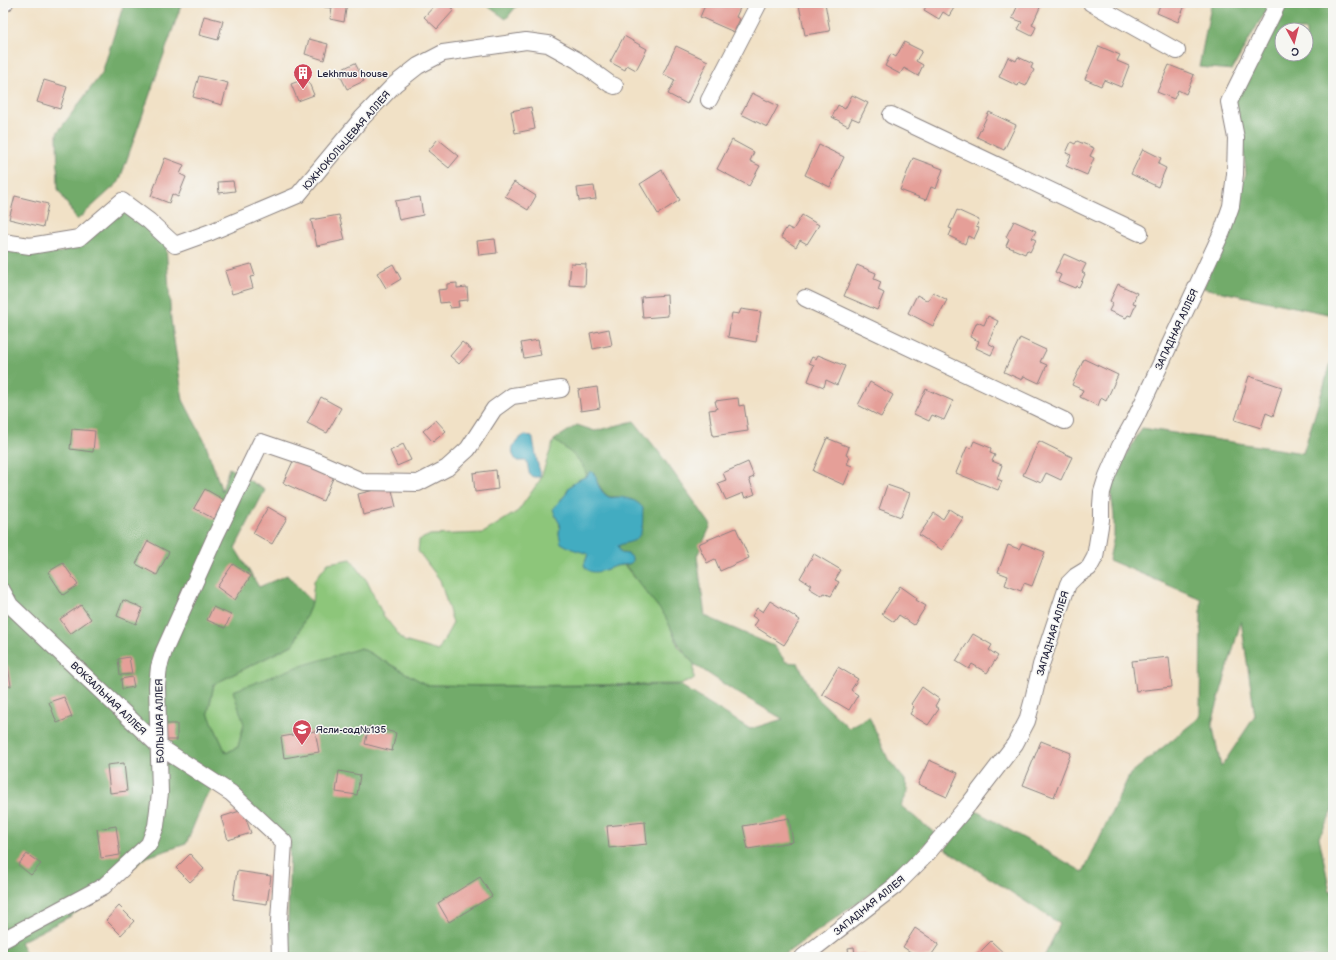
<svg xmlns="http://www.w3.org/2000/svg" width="1336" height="960" font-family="'Balsamiq Sans',sans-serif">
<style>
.green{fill:#8dc67a;stroke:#58745a}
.forest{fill:#72ab6a;stroke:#4a6652;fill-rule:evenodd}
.water{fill:#42acc1;stroke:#32677e}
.building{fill:#e59f98}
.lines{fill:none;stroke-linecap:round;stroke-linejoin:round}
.street-casing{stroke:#8a8280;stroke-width:18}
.street{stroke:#fff;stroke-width:16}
.labels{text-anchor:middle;stroke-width:3;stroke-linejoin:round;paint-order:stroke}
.poi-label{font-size:10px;fill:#22223b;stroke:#f6f6f2;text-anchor:start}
.street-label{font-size:10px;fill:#22223b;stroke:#f6f6f2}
</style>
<rect width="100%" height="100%" fill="#f6f6f2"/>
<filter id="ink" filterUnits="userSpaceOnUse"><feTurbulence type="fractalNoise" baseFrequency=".025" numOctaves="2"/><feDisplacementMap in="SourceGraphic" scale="8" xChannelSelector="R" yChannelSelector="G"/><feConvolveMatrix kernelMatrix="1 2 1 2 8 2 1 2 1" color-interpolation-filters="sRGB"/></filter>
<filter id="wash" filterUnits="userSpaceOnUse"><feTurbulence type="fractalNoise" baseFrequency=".012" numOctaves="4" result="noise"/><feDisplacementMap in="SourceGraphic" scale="16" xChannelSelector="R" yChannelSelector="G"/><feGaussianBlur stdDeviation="0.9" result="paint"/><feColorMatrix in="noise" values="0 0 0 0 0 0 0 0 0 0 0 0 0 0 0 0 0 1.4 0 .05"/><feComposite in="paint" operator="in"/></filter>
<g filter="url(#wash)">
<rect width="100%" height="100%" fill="#f1e1c6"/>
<!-- green -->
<path class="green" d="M554,440c13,10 29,19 33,36l-9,4 -9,7 -3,7 -9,10 -1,13 4,7 -1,10 29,20 -3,7 20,9 9,-4 10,-1 42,51 12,30 16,18v15l-14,5 -188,2 -65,-1 -66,-37 -117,76 -6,23 -12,6 -18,-40 6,-29 80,-40 18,-42 2,-21 14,-18 23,-4 16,22 16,34 21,26 34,10 15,-28 -13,-43 -22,-29 1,-11 11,-5 53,-2 35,-22 22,-31z"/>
<!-- forest -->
<g class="forest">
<path d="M124,3h58l-63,179 -42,38 -19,-31 -1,-56 45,-60z"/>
<path d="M483,3h36l-13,16z"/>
<path d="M1208,3h63v3l-12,16 -27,48 -33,-3 12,-61z"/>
<path d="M1284,3h49v312l-130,-27 33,-82 10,-33 -4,-36 -8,-36zM1282,30h24v24h-24z"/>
<path d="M124,208l42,37 5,75 12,80 21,40 18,51 7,-23 36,22 -30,58 24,39 28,-12 25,27 -18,42 -80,40 -6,29 18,40 12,-6 6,-23 -11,-33 61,-23 67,-20 66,37 65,1 188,-1 70,44 33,-10 -47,-27 -42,-28 -15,-19 -14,-29 -40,-51 4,-1 -1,-10 -7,-1 -3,-7 5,-3 6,-1 13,-13v-9l-25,-23h-8l-5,-4 -8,-12 -9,-5c-4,-17 -20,-26 -33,-36l23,-15 18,6 39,-10 24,30 53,74 -14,31 8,60 69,30 12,16 12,1 17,33 34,32 20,-12 19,43 17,21 3,12 -7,14 35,28 -44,44 -111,79h-494l3,-117 -70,-60 -15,18 -19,46 -39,13 -76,59 -51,26 8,15h-25v-711l56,7 26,-11z"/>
<path d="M1333,356v455l-14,26 11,54h3v66h-289l16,-33 -115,-75 31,-38 107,61 47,-98 70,-57 1,-118 -92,-39 5,-24v-20l-3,-23 3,-17 28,-48 161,25zM1241,621l14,95 -34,51 -9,-44z"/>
</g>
<!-- water -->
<g class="water">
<path d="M525,435l7,1 1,3 4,22 3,11v5c-14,1 -10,-5 -13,-14l-1,-2h-9c-9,-10 -4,-20 8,-26z"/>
<path d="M591,471l5,5c0,7 6,18 13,21 2,1 6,0 9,0 10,1 19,3 25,11 -1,12 2,27 -10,33 -5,2 -10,2 -15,5l3,7 7,1 4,3v5c-5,4 -10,2 -16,4 -9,2 -26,13 -32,-1l4,-11 -16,-5 -11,-6 -2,-9 1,-10 -4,-7 -3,-8 13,-15 3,-7 9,-7 9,-4z"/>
</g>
<g id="blocks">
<!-- building -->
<g class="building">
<path d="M325,3h22l-3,19 -14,-3 2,-11 -8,-1z"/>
<path d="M437,3h9l8,7 -17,19 -13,-12z"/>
<path d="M706,3h24l10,5 -4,9 4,2 -6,13 -34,-15z"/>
<path d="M809,3h16l5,28 -25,4 -6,-30z"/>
<path d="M928,3h29l-8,13 -6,-4 -4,7 -15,-9z"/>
<path d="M1019,3l8,2 1,-2h14l-10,22 4,2 -4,9 -14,-7 4,-7 -10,-4z"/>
<path d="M1156,3h30l-8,19 -21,-9 3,-8z"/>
<path d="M204,16l19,5 -5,19 -19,-5z"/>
<path d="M624,36l23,13 -11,21 -9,-5 -2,5 -15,-8z"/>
<path d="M309,39l19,5 -4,16 -19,-6z"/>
<path d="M904,42l18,9 -6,10 7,4 -5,11 -14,-8 -4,6 -15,-8 6,-12 5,3z"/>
<path d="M676,46l32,15 -21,43 -19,-10 7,-14 -12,-6z"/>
<path d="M1099,46l21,9 -3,6 12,5 -8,21 -17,-7 -3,6 -16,-7z"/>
<path d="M1008,57l8,4 2,-4 15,7 -2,4 3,2 -8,16 -7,-3 -1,3 -19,-9z"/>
<path d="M355,63l9,18 -17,8 -9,-18z"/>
<path d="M1169,65l25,10 -8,19 -8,-4 -4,9 -17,-7z"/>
<path d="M199,76l29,7 -6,22 -29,-8z"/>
<path d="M307,78l7,17 -16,6 -7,-17z"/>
<path d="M44,80l23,7 -7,22 -23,-7z"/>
<path d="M752,93l26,13 -11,21 -26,-13z"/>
<path d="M852,95l16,8 -9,18 -7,-3 -4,8 -16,-9 6,-12 7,4z"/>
<path d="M531,107l4,22 -20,4 -4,-22z"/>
<path d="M989,112l27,13 -12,25 -27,-13z"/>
<path d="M438,139l21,17 -10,12 -21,-17z"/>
<path d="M732,140l22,12 -4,9 10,5 -11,20 -32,-17z"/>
<path d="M1077,141l17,7 -4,8 4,2 -7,17 -21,-9 5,-11 -5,-2 5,-11 4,2z"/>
<path d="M819,145l25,12 -14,30 -25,-12z"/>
<path d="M1143,149l18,9 -3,6 8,4 -8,19 -27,-13z"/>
<path d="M165,158l19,7 -4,9 6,3 -8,20 -6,-3 -3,9 -18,-7z"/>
<path d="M913,158l30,11 -7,20 -5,-2 -5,13 -26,-10z"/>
<path d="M662,170l18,30 -22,14 -18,-30z"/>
<path d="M233,181l2,10 -16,2 -1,-11z"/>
<path d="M514,182l22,14 -8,14 -23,-14z"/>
<path d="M594,186l2,13 -17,2 -2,-13z"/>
<path d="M15,196l33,8 -5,23 -34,-8z"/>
<path d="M420,197l3,18 -24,5 -4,-19z"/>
<path d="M957,210l22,10 -3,7 3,1 -5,11 -6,-3 -3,8 -16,-8 3,-7 -3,-1z"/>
<path d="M339,215l6,25 -28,6 -6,-26z"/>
<path d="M802,215l17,10 -12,19 -7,-4 -4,7 -15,-10 6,-10 6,3z"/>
<path d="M1014,221l22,10 -4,7 4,2 -6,12 -3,-2 -2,4 -19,-8 3,-7 -3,-2z"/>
<path d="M495,239l2,14 -18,2 -2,-14z"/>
<path d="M1064,254l22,10 -4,8 3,2 -6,13 -3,-1 -1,2 -17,-7 3,-6 -6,-3z"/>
<path d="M571,263l15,1 -1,22 -16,-1z"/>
<path d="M251,264l4,12 -5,1 3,11 -21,6 -7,-23z"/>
<path d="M393,264l8,15 -15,9 -9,-15z"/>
<path d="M857,265l19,8 -2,6 7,3 -3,8 6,3 -7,17 -33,-14z"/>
<path d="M457,283v5l10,-1 1,13 -10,1 1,6 -9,1 -1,-6 -9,1 -2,-13 9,-1v-5z"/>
<path d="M1118,284l19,9 -4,10 3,1 -5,12 -3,-1 -2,3 -17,-7 4,-8 -3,-2z"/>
<path d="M933,292l14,8 -14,26 -25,-13 9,-18 11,6z"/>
<path d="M667,295l1,21 -25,2 -2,-21z"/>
<path d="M741,309l20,3 -5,30 -28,-5 4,-24 7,1z"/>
<path d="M988,316l10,5 -10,22 7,4 -4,8 -15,-7 3,-7 -9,-4 7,-15 7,3z"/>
<path d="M609,329l3,16 -19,4 -3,-16z"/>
<path d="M1020,338l26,12 -6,12 7,3 -8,18 -15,-7 -2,4 -18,-8z"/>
<path d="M538,340l3,15 -17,3 -3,-15z"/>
<path d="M462,342l10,8 -13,14 -9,-8z"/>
<path d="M818,355l27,11 -8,19 -11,-5 -2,7 -16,-6 6,-16 -5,-2 3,-6 4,2z"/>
<path d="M1084,359l34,16 -12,26 -5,-3 -3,8 -18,-9 3,-7 -11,-5z"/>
<path d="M1249,376l33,11 -9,29 -7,-3 -5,15 -26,-8z"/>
<path d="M870,382l23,13 -12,22 -23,-12z"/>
<path d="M597,387l3,21 -19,3 -3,-21z"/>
<path d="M926,389l27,12 -9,19 -12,-5 -3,6 -15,-7z"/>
<path d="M321,397l20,11 -14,25 -20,-10z"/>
<path d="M738,398l1,8 5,-1 4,26 -35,5 -4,-26 8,-1 -2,-8z"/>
<path d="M436,420l10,11 -13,11 -10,-11z"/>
<path d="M72,429l23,2 -2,21 -23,-3z"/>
<path d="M827,438l22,9 -3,8 4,2 -3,7 5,2 -8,19 -31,-14z"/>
<path d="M974,441l17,7 -1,5 5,2 -3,6 10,4 -5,14 5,2 -4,9 -42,-17 11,-26 4,1z"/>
<path d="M1039,441l33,16 -11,23 -15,-7 -5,10 -18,-8z"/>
<path d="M403,444l8,16 -14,6 -7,-15z"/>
<path d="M294,459l40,17 -11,25 -40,-18z"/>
<path d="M748,462l6,15 -5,2 6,15 -10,4 -2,-5 -17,7 -8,-17 8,-3 -3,-7z"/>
<path d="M496,470l2,19 -23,3 -2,-19z"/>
<path d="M887,485l23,8 -9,24 -22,-8z"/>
<path d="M391,486l5,21 -33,8 -5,-21z"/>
<path d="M205,489l21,12 -10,19 -22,-12z"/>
<path d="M268,507l19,11 -15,26 -19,-11z"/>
<path d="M949,509l14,9 -21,32 -23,-15 15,-22 9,6z"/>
<path d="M736,528l13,30 -29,13 -5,-12 -8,4 -9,-19z"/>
<path d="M148,541l21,11 -12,23 -21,-11z"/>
<path d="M1022,543l23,9 -13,34 -8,-3 -3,8 -16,-6 3,-9 -10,-4 10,-27 11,4z"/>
<path d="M814,554l27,16 -6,10 4,2 -8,14 -7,-3 -2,3 -13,-8 2,-3 -11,-7z"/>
<path d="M63,563l15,22 -15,10 -15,-23z"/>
<path d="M233,564l18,12 -16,24 -18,-13z"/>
<path d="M900,586l17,12 -1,2 10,6 -12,19 -15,-10 -5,7 -12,-8z"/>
<path d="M123,600l20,8 -7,16 -19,-8z"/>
<path d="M770,601l30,19 -16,25 -30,-19 4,-6 -6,-4 5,-8 6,4z"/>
<path d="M81,605l10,14 -21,15 -10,-15z"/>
<path d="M213,607l18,8 -6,13 -18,-8z"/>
<path d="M973,634l19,11 -3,5 9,6 -11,17 -15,-9 -3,5 -13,-8z"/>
<path d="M129,657l3,17 -12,1 -2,-16z"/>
<path d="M1169,657l3,30 -36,4 -4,-30z"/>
<path d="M8,666l3,20 -8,1v-20z"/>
<path d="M838,667l20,12 -7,11 7,5 -9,15 -27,-16z"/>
<path d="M132,677l2,10 -12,2 -1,-10z"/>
<path d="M922,687l17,12 -4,7 4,3 -11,16 -18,-11 4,-7 -3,-3z"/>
<path d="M64,697l8,20 -15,6 -8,-21z"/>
<path d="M165,724h12v16h-11z"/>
<path d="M369,726l27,7 -4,18 -27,-7z"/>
<path d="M315,731l4,21 -35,6 -3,-21z"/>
<path d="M1041,741l30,12 -17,44 -31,-12z"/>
<path d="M929,760l29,13 -11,24 -29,-13z"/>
<path d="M124,763l3,28 -17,2 -3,-28z"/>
<path d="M339,771l21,4 -3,20 -21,-3z"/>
<path d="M243,810l8,23 -23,7 -7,-23z"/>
<path d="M789,818l4,24 -45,7 -5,-23z"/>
<path d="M645,822l2,22 -38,4 -2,-22z"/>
<path d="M116,826l4,29 -19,3 -4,-29z"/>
<path d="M27,854l14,10 -10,11 -13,-10z"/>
<path d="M190,854l14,15 -14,13 -14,-14z"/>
<path d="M237,871l34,5 -4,28 -34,-5z"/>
<path d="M480,877l12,19 -43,26 -11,-19z"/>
<path d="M119,906l15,15 -13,14 -15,-15z"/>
<path d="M915,928l24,16 -9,13h-12l-15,-10z"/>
<path d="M991,941l17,16h-27l-3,-3z"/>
<path d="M854,947l1,7 9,-1 1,4h-25v-1l9,-1 -1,-7z"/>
</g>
</g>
</g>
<g filter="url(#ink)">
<use href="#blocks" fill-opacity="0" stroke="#8a8280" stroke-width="1"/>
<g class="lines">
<!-- street casing -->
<g class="street-casing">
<g id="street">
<path d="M1091,3l86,48"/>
<path d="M3,4l2,-1"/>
<path d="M709,100l50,-97"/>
<path d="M891,115l249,118"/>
<path d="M3,242l27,4 49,-8 43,-37 27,20 26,24 36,-13 87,-37 64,-77 33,-34 23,-18 25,-13 83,-12 22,3 29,16 33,24 5,2"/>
<path d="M805,298l260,123"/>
<path d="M3,592l7,13 150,142 71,46 53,49 -5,79 1,36"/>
<path d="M3,940l101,-54 45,-42 7,-18 4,-33 -3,-107 2,-19 5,-16 52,-116 45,-93 53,18 50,22 54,1 29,-15 21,-19 26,-40 18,-13 49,-7"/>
<path d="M803,957l92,-71 31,-31 43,-51 46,-60 12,-23 7,-26 7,-30 27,-81 8,-8 13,-8 6,-11 6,-37v-15l1,-13 5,-16 13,-30 16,-29 86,-185 9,-26 4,-32 1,-36 -7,-36 49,-99"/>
</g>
</g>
<!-- street -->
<use href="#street" class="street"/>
</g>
</g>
<!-- icons -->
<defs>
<g id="building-pin" transform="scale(1)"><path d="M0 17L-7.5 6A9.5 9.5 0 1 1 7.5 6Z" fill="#d1495b" stroke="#f6f6f2"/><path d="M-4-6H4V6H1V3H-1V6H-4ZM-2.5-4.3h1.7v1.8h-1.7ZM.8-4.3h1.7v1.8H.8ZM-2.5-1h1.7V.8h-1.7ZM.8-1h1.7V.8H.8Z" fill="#fff"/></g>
<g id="school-pin" transform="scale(1)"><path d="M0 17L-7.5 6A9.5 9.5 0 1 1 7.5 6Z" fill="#d1495b" stroke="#f6f6f2"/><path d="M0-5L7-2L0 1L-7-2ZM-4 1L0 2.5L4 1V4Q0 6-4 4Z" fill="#fff"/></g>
</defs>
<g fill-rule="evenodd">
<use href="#building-pin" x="303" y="73"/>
<use href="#school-pin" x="302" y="729"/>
</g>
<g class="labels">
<!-- poi labels -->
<g class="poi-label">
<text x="317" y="77">Lekhmus house</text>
<text x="316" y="733">Ясли-сад№135</text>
</g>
<!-- street labels -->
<g class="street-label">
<text transform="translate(346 140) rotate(-49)" y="4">ЮЖНОКОЛЬЦЕВАЯ АЛЛЕЯ</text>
<text transform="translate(1176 329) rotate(-65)" y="4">ЗАПАДНАЯ АЛЛЕЯ</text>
<text transform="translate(1052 633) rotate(-73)" y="4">ЗАПАДНАЯ АЛЛЕЯ</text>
<text transform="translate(109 698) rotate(44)" y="4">ВОКЗАЛЬНАЯ АЛЛЕЯ</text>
<text transform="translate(159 721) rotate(-91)" y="4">БОЛЬШАЯ АЛЛЕЯ</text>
<text transform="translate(869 905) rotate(-39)" y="4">ЗАПАДНАЯ АЛЛЕЯ</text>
</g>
</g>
<!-- margin -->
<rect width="1336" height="960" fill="none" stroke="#f6f6f2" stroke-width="16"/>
<!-- north arrow -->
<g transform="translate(1294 42) rotate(173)"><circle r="19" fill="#f6f6f2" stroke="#a1a1a9"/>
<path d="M0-3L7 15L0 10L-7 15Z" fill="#d1495b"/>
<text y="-6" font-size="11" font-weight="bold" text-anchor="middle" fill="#22223b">С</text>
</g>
</svg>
